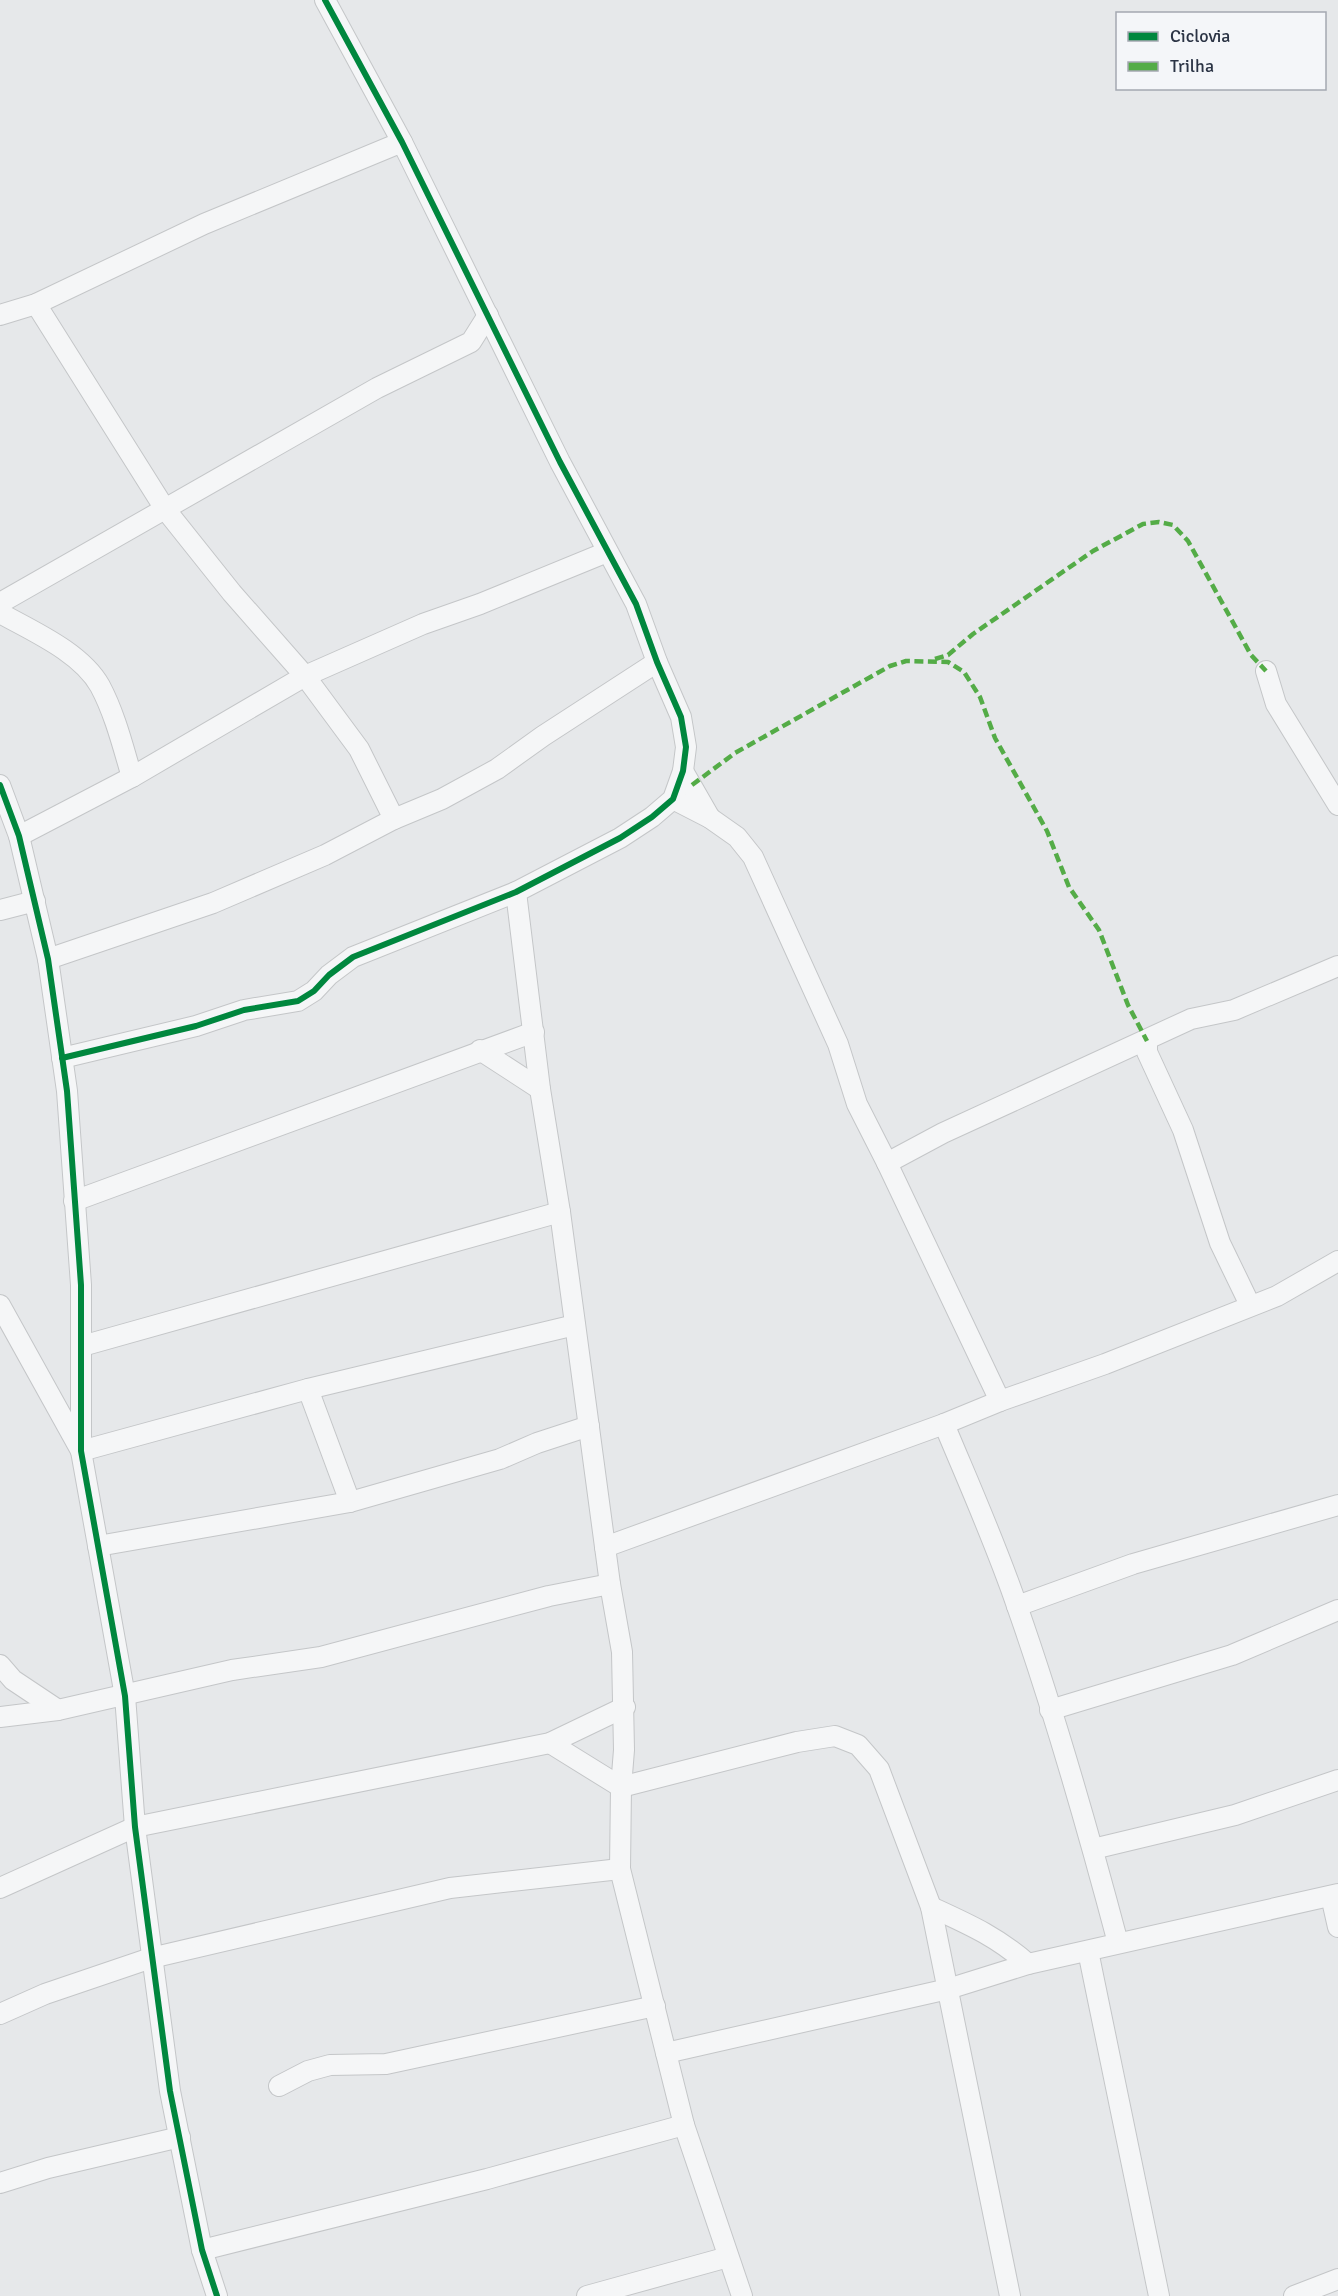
<svg xmlns="http://www.w3.org/2000/svg" width="1338" height="2296" font-family="Signika,sans-serif">
<style>
.lines{fill:none;stroke-linecap:round;stroke-linejoin:round}
.minor-casing{stroke:#c4c6c8;stroke-width:22}
.minor{stroke:#f5f6f7;stroke-width:20}
.quiet{stroke:#54ac47;stroke-width:4.5;stroke-dasharray:9 4.5;stroke-linecap:butt}
.cycleway-casing{stroke:#f4f6f9;stroke-width:10}
.cycleway{stroke:#00873e;stroke-width:6}
</style>
<rect width="100%" height="100%" fill="#e6e8ea"/>
<g class="lines">
<!-- minor casing -->
<g class="minor-casing">
<g id="minor">
<path d="M36,304l129,205 67,84 73,83 54,73 35,70"/>
<path d="M0,315l36,-11 168,-80 198,-82"/>
<path d="M0,603l377,-215 94,-46 17,-27"/>
<path d="M0,613c32,18 81,39 100,73 15,28 23,61 32,91"/>
<path d="M1266,671l10,33 62,101"/>
<path d="M683,771l27,47"/>
<path d="M0,785l19,51 29,123 19,132 14,194v166l44,245 10,131 35,264 32,159 15,46"/>
<path d="M673,799l37,19 27,19 16,20 85,187 19,60 30,59 113,238"/>
<path d="M19,836l113,-59 173,-101 118,-52 57,-20 127,-52"/>
<path d="M516,892l24,197 20,123 50,372 12,68 2,98 -3,37 -1,82 64,256 58,171"/>
<path d="M0,910l35,-9"/>
<path d="M48,959l165,-56 112,-48 69,-36 48,-20 55,-30 46,-33 114,-74"/>
<path d="M1147,1041v11l36,78 37,113 30,62"/>
<path d="M480,1050l60,39"/>
<path d="M62,1058l134,-32 48,-16 54,-9 16,-10 15,-16 24,-18 163,-65 104,-54 32,-21 21,-18 10,-28 3,-24 -5,-30 -24,-55 -21,-58 -76,-142 -158,-320 -77,-142"/>
<path d="M887,1163l56,-30 248,-114 43,-9 104,-44"/>
<path d="M74,1201l460,-169"/>
<path d="M0,1305l81,146 227,-62 267,-64"/>
<path d="M82,1346l478,-134"/>
<path d="M308,1389l42,113"/>
<path d="M944,1424c25,60 52,120 73,182 39,111 71,224 101,337"/>
<path d="M98,1546l252,-44 150,-43 37,-16 52,-17"/>
<path d="M605,1547l339,-123 56,-23 105,-37 172,-68 61,-35"/>
<path d="M1017,1606l116,-42 205,-59"/>
<path d="M0,1665l13,15 45,30"/>
<path d="M1050,1710l182,-55 106,-45"/>
<path d="M0,1717l58,-7 174,-40 89,-13 228,-61 61,-12"/>
<path d="M550,1743l71,44 176,-45 38,-6 23,9 21,24 52,138 79,389"/>
<path d="M1093,1849l142,-34 103,-35"/>
<path d="M0,1888l135,-61 415,-84 75,-36"/>
<path d="M1331,1896l7,31"/>
<path d="M931,1907c37,17 65,29 97,57"/>
<path d="M1088,1951l71,345"/>
<path d="M0,2014l45,-20 106,-36 299,-70 170,-19"/>
<path d="M666,2053l282,-64 80,-25 310,-70"/>
<path d="M279,2086l29,-15 22,-6 56,-1 269,-58"/>
<path d="M0,2183l48,-15 132,-31"/>
<path d="M202,2250l285,-71 197,-54"/>
<path d="M587,2296l141,-39"/>
<path d="M1294,2296l44,-17"/>
</g>
</g>
<!-- minor -->
<use href="#minor" class="minor"/>
<!-- quiet -->
<g class="quiet">
<path d="M935,659l13,-4 25,-21 120,-83 50,-27 16,-2 14,3 15,16 63,114 15,16"/>
<path d="M692,785l43,-32 155,-87 16,-5 42,1 16,10 16,25 15,41 52,93 22,56 30,43 29,75 19,36"/>
</g>
<!-- cycleway casing -->
<g class="cycleway-casing">
<g id="cycleway">
<path d="M0,785l19,51 29,123 19,132 14,194v166l44,245 10,131 35,264 32,159 15,46"/>
<path d="M62,1058l134,-32 48,-16 54,-9 16,-10 15,-16 24,-18 163,-65 104,-54 32,-21 21,-18 10,-28 3,-24 -5,-30 -24,-55 -21,-58 -76,-142 -158,-320 -77,-142"/>
</g>
</g>
<!-- cycleway -->
<use href="#cycleway" class="cycleway"/>
</g>
<!-- legend -->
<rect x="1116" y="12" width="210" height="78" fill="#f4f6f9" stroke="#a4a8b1" stroke-width="1.5"/>
<rect x="1128" y="32" width="30" height="9" fill="#00873e" stroke="#a4a8b1" stroke-width="1.5"/>
<text x="1170" y="42" font-size="18" fill="#2b3445">Ciclovia</text>
<rect x="1128" y="62" width="30" height="9" fill="#54ac47" stroke="#a4a8b1" stroke-width="1.5"/>
<text x="1170" y="72" font-size="18" fill="#2b3445">Trilha</text>
</svg>
